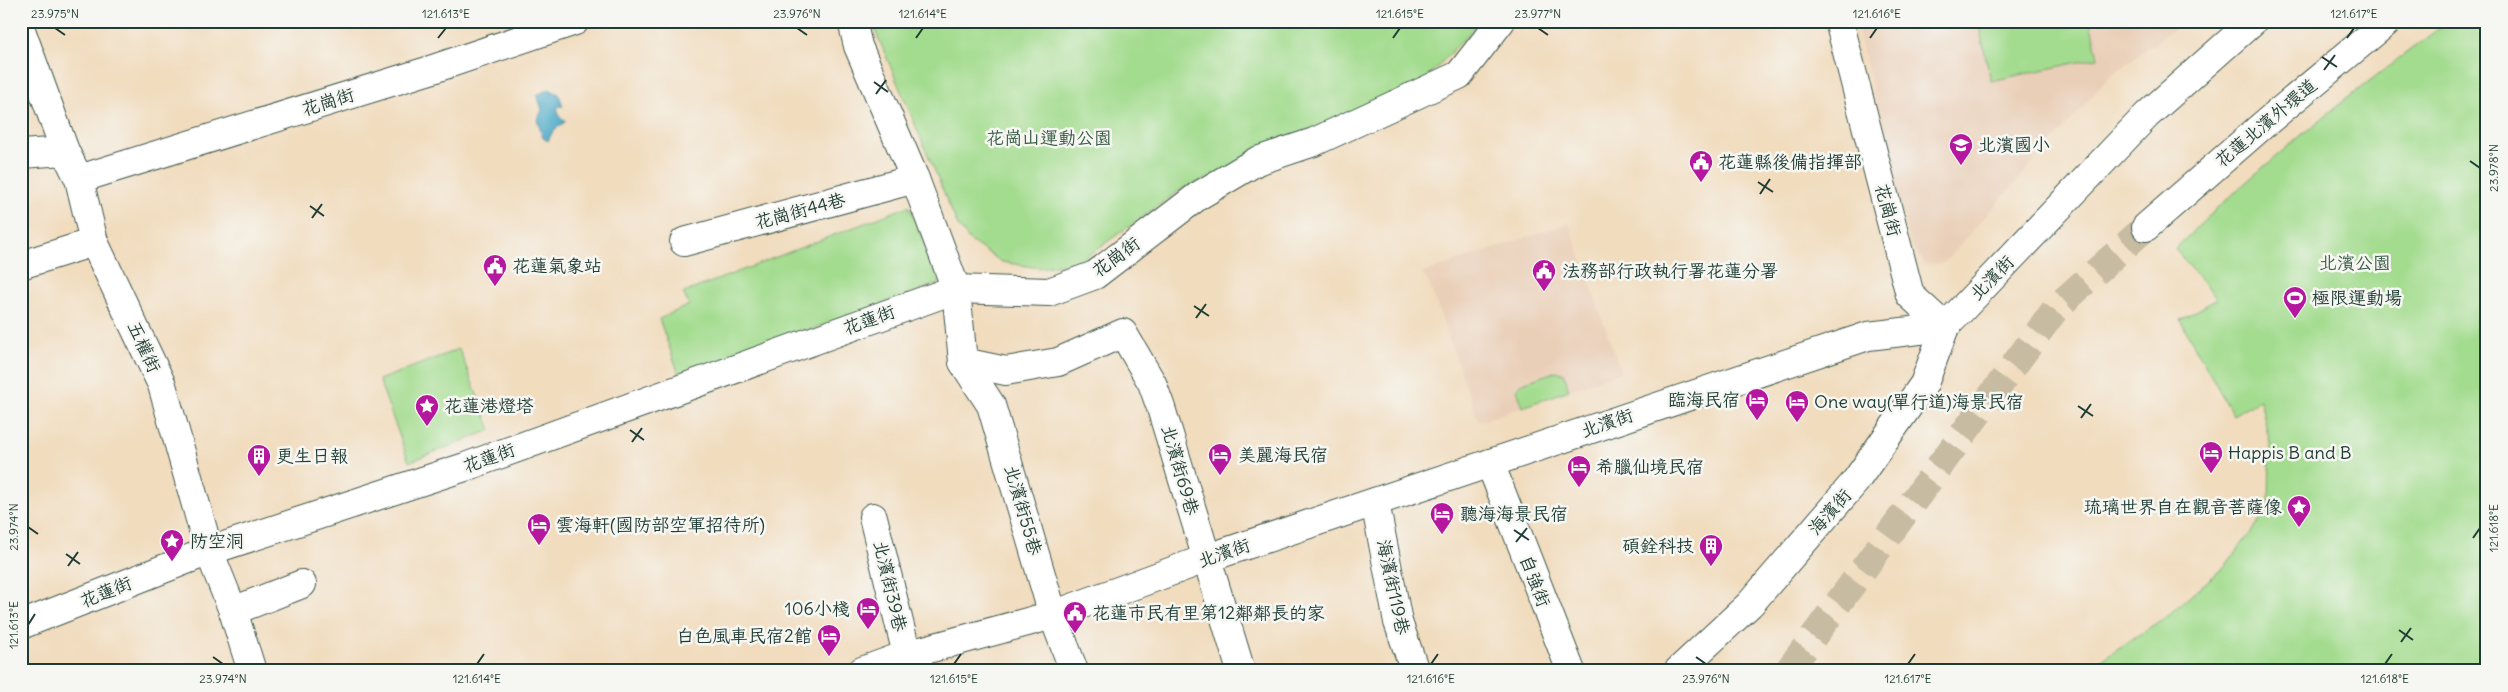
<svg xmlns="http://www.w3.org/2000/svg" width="2508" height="692" font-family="Delius,'LXGW WenKai TC',sans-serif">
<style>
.built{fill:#eacfb8}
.green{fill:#a3dc8e;stroke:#618c61}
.water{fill:#48a9c7;stroke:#34737e}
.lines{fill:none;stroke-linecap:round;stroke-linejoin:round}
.minor-tunnel{stroke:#c7bca2;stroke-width:28;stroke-dasharray:28 14;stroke-linecap:butt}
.minor-casing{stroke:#3e5549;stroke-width:30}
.major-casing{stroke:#3e5549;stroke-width:30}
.minor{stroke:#fff;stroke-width:28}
.major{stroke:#fff;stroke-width:28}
.ticks{fill:none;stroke:#1f3d34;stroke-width:2}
.labels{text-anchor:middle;stroke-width:5;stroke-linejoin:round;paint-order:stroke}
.street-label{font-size:18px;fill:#1f3d34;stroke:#f6f6f2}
.park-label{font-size:18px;fill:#395d46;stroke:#f6f6f2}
.poi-label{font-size:18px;fill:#1f3d34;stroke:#f6f6f2;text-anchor:start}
.neatline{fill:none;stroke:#1f3d34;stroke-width:2}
.ticks-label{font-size:12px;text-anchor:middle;fill:#1f3d34}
</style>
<rect width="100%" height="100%" fill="#f6f6f2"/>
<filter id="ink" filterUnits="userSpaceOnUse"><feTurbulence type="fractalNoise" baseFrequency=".02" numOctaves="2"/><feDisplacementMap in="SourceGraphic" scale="10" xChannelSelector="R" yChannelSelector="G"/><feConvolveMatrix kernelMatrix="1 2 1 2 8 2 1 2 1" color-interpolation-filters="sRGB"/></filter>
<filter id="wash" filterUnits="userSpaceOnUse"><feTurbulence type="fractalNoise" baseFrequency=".0096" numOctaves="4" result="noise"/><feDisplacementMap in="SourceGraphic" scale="20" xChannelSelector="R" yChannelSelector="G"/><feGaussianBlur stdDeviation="1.12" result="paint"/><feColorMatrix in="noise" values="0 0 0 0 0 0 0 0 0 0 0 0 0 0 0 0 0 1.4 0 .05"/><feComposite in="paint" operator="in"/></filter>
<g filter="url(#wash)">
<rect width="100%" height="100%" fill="#f1dcbe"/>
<!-- built -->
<g class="built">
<path d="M1856,21h328l-74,55 -166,187 -19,1 -15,-20z"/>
<path d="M1569,223l52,149 -142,50 -50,-139 -7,-10z"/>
</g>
<!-- green -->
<g class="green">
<path d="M878,21h596v7l-49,52 -74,37 -169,72 -102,72 -41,7 -37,-6 -32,-21 -12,-15 -83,-196z"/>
<path d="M1978,21h112l8,37 -107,23z"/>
<path d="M2449,21h38v650h-409l15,-6 74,-49 58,-50 44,-57 1,-66 -10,-43 -27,15 -53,-95 37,-21 -42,-50c84,-84 179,-158 274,-228z"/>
<path d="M909,206l31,77 -260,94 -21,-58 30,-14 -6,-12z"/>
<path d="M459,349l32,81 -82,32 -30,-82z"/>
<path d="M1557,371l7,3 5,16 -46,17 -6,-17 3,-6z"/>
</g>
<!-- water -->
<path class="water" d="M549,89l10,5 4,12 -6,1 3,10 6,4 -13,10 -5,10 -5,-3 -6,-18 5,-10 -5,-15z"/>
</g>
<g filter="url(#ink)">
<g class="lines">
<!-- minor-tunnel -->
<path class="minor-tunnel" d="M1788,671l269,-364 89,-80"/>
<!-- minor casing -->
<g class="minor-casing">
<g id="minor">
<path d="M852,21l6,25 57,133 41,110 7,73 28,43 62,210 21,56"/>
<path d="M1839,21l71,274 35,32"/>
<path d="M21,30l44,121 14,28 15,63 68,143 47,166 24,60 19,60"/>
<path d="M21,154l44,-3"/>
<path d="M79,179l348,-108 148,-50"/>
<path d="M2146,227l117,-102 125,-104"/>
<path d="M684,242l231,-63"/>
<path d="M21,265l73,-23"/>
<path d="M963,362l43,9 52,-9 65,-29 29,50 9,25 80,263"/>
<path d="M1490,463l81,208"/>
<path d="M1375,502l23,120 17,49"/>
<path d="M873,517l38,154"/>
<path d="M233,611l69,-27"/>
<path d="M21,625l188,-74 256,-84 491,-178 93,3 46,-17 103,-79 59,-35 57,-19 145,-67 42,-54"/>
</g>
</g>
<!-- major casing -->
<g class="major-casing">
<g id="major">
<path d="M862,671l44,-16 147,-40 152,-56 663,-223 77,-9 202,-212 106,-94"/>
<path d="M1678,671l72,-67 105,-122 69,-98 21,-57"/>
</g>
</g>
<!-- minor -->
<use href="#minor" class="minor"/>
<!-- major -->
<use href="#major" class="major"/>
</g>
</g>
<!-- ticks -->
<path class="ticks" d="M55,28l10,7M797,28l10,7M1538,28l10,7M438,38l8,-10M916,38l7,-10M1393,38l7,-10M1870,38l7,-10M2347,38l7,-10M2322,57l15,10M2324,70l11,-15M874,82l14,10M876,94l10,-14M2470,161l10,7M1758,182l15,10M1760,194l10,-15M310,206l14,10M312,218l10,-14M1194,306l15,10M1196,318l10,-14M2078,406l15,10M2081,418l10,-14M630,430l14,10M632,442l10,-14M28,527l10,7M1514,530l15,10M2473,538l7,-10M1516,542l11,-14M66,554l14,10M68,566l10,-14M28,625l7,-11M2399,630l14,10M2401,642l10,-14M213,657l10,7M1696,657l10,7M477,664l7,-10M954,664l7,-10M1431,664l7,-10M1908,664l7,-10M2385,664l7,-10"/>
<!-- icons -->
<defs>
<g id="school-pin" transform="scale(1.25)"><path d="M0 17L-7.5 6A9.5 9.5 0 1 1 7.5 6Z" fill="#b5179e" stroke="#f6f6f2"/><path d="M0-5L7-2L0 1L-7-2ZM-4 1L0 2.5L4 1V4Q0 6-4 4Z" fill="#fff"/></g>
<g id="civic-pin" transform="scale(1.25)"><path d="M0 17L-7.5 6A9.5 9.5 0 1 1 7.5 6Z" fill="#b5179e" stroke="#f6f6f2"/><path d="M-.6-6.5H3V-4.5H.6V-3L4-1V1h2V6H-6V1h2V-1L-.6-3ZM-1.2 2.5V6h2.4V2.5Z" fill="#fff"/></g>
<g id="stadium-pin" transform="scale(1.25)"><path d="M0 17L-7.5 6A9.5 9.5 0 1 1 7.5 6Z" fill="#b5179e" stroke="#f6f6f2"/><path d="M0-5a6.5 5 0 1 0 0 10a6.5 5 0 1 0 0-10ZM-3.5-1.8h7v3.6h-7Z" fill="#fff"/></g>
<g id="hotel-pin" transform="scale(1.25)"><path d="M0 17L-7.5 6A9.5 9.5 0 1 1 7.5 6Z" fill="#b5179e" stroke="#f6f6f2"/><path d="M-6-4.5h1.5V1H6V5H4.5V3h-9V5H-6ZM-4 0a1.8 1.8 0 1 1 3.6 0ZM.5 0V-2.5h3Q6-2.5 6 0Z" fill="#fff"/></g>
<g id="sight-pin" transform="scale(1.25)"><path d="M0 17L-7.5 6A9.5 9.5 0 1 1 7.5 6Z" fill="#b5179e" stroke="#f6f6f2"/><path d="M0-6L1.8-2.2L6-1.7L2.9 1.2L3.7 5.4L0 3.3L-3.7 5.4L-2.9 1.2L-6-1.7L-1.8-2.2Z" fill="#fff"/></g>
<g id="building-pin" transform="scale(1.25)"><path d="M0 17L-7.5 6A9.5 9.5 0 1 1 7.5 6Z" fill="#b5179e" stroke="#f6f6f2"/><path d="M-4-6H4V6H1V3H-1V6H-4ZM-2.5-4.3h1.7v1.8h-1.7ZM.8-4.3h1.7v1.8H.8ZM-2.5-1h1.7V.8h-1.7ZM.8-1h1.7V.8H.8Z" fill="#fff"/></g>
</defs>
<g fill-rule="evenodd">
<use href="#school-pin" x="1961" y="145"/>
<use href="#civic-pin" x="1701" y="162"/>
<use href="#civic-pin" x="495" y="266"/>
<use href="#civic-pin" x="1544" y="271"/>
<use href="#stadium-pin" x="2295" y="298"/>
<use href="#hotel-pin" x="1757" y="400"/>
<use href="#hotel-pin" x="1797" y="402"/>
<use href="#sight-pin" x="427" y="406"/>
<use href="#hotel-pin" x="2211" y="453"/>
<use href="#hotel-pin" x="1220" y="455"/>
<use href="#building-pin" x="259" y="456"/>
<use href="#hotel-pin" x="1579" y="467"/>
<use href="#sight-pin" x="2299" y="507"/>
<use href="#hotel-pin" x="1442" y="514"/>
<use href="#hotel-pin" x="539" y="525"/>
<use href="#sight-pin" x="172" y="541"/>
<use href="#building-pin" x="1711" y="546"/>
<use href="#hotel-pin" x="868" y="609"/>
<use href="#civic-pin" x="1075" y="613"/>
<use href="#hotel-pin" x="829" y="636"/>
</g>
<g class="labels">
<!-- street labels -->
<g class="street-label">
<text transform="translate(328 102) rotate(-17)" y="6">花崗街</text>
<text transform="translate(2266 123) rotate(-40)" y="6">花蓮北濱外環道</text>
<text transform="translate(1888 210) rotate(75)" y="6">花崗街</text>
<text transform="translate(800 211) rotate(-15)" y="6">花崗街44巷</text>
<text transform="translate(1116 257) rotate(-36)" y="6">花崗街</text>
<text transform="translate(1992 278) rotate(-46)" y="6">北濱街</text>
<text transform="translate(869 320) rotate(-20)" y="6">花蓮街</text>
<text transform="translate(144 347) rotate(65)" y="6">五權街</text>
<text transform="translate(1607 423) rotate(-19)" y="6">北濱街</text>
<text transform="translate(489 458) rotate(-20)" y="6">花蓮街</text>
<text transform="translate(1180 470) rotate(74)" y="6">北濱街69巷</text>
<text transform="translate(1023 510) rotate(74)" y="6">北濱街55巷</text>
<text transform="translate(1830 512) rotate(-49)" y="6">海濱街</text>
<text transform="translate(1224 553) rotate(-19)" y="6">北濱街</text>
<text transform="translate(1535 581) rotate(69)" y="6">自強街</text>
<text transform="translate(890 586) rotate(77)" y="6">北濱街39巷</text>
<text transform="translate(1393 587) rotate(78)" y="6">海濱街119巷</text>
<text transform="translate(106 592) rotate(-22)" y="6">花蓮街</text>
</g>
<!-- park labels -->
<g class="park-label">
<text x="1049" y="144">花崗山運動公園</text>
<text x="2355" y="269">北濱公園</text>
</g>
<!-- poi labels -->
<g class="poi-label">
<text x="1978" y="151">北濱國小</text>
<text x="1718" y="168">花蓮縣後備指揮部</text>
<text x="512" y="272">花蓮氣象站</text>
<text x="1562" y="277">法務部行政執行署花蓮分署</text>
<text x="2312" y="304">極限運動場</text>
<text x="1740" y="406" text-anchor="end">臨海民宿</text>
<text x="1814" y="408">One way(單行道)海景民宿</text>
<text x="444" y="412">花蓮港燈塔</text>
<text x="2228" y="459">Happis B and B</text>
<text x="1238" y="461">美麗海民宿</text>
<text x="276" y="462">更生日報</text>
<text x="1596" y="473">希臘仙境民宿</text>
<text x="2282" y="513" text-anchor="end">琉璃世界自在觀音菩薩像</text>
<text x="1460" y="520">聽海海景民宿</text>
<text x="556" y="531">雲海軒(國防部空軍招待所)</text>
<text x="190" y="547">防空洞</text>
<text x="1694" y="552" text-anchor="end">碩銓科技</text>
<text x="850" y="615" text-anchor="end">106小棧</text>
<text x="1092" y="619">花蓮市民有里第12鄰鄰長的家</text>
<text x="812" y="642" text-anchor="end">白色風車民宿2館</text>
</g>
</g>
<!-- margin -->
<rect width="2508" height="692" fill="none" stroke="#f6f6f2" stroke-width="55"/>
<rect x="28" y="28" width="2452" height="636" class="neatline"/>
<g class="ticks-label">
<text x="55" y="18">23.975°N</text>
<text x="446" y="18">121.613°E</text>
<text x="797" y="18">23.976°N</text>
<text x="923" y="18">121.614°E</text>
<text x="1400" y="18">121.615°E</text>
<text x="1538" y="18">23.977°N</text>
<text x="1877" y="18">121.616°E</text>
<text x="2354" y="18">121.617°E</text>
<text transform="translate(2494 168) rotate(-90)" y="4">23.978°N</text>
<text transform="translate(14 527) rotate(-90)" y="4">23.974°N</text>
<text transform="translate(2494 528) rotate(-90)" y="4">121.618°E</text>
<text transform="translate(14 625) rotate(-90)" y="4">121.613°E</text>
<text x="223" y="683">23.974°N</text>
<text x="477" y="683">121.614°E</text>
<text x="954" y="683">121.615°E</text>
<text x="1431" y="683">121.616°E</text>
<text x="1706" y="683">23.976°N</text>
<text x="1908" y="683">121.617°E</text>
<text x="2385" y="683">121.618°E</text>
</g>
</svg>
